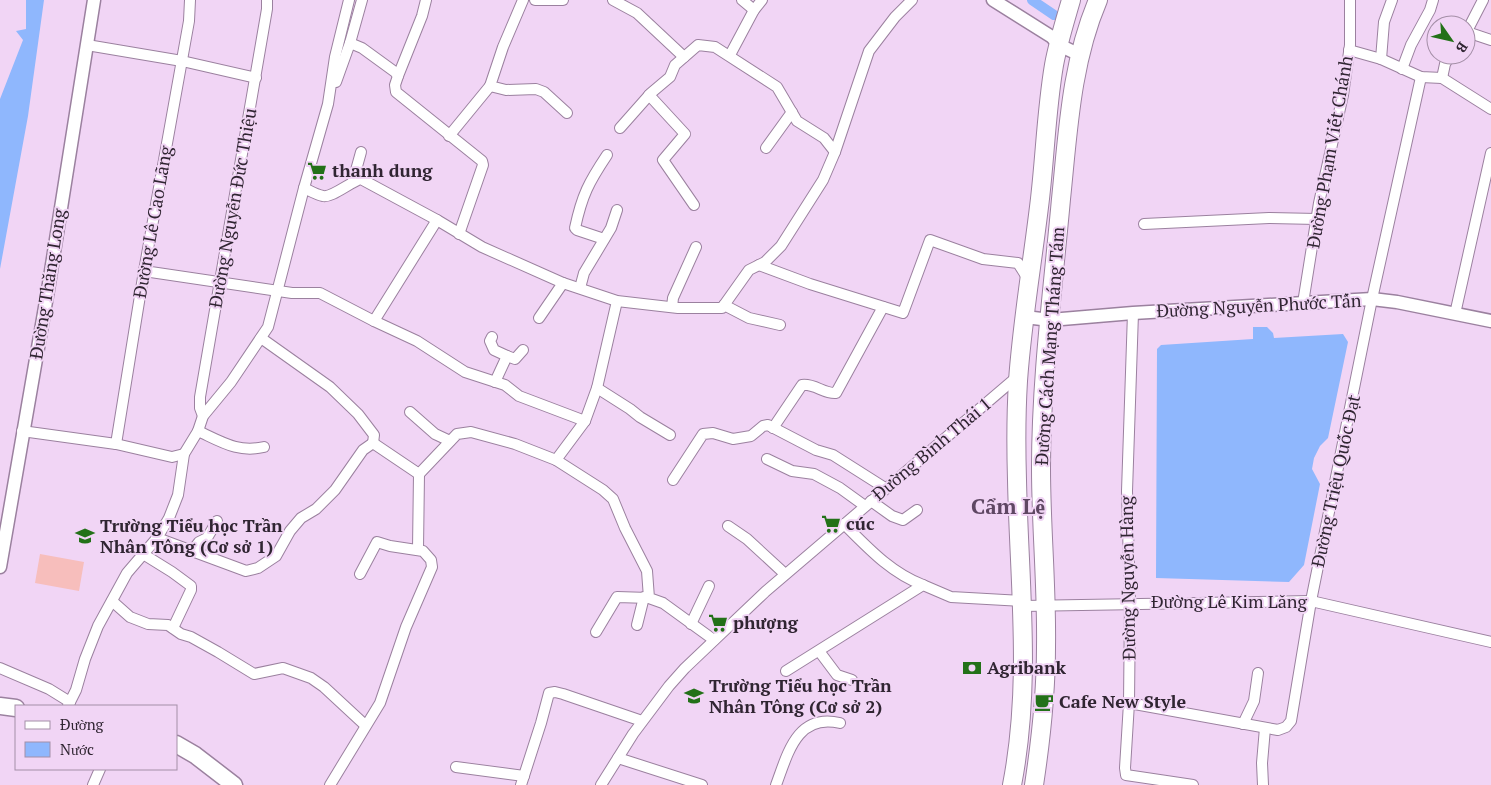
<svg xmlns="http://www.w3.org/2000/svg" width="1491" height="785" font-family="'PT Serif',serif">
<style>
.green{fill:#f7bebc}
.water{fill:#8fb7fd}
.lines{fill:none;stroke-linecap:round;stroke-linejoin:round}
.canal{stroke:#8fb7fd;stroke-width:10}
.minor-casing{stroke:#9b819f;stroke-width:12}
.tertiary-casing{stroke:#9b819f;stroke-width:15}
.primary-casing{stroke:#9b819f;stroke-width:19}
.trunk-casing{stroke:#9b819f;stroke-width:20}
.minor{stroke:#fff;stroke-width:10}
.tertiary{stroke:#fff;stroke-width:12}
.primary{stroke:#fff;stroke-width:16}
.trunk{stroke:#fff;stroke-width:18}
.labels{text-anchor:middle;stroke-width:4;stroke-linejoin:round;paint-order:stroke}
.street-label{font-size:18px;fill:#302532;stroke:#f1d5f5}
.poi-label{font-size:18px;font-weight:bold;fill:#302532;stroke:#f1d5f5;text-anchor:start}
.district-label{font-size:22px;font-weight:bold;fill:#5f4763;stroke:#f1d5f5}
</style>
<rect width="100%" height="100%" fill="#f1d5f5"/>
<!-- green -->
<path class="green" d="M40,554l44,8 -5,29 -44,-8z"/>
<!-- water -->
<g class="water">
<path d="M26,0h18l-16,116 -28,153v-170l23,-59 -7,-9 10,-2z"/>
<path d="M1253,327h14l6,6 1,5 69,-4 5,8 -20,96 -8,8 -6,12 -2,11 8,15 -16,81 -15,17 -133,-4 1,-229 4,-4 92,-6z"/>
</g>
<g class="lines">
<!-- canal -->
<path class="canal" d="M1032,0l22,15"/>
<!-- minor casing -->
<g class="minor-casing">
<g id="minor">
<path d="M523,0l-20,47 -13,39 16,4 30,-1 8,3 23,21"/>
<path d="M535,0h28"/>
<path d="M613,0l24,13 47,44"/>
<path d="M742,0l12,10"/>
<path d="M1467,32l24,8"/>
<path d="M1466,33l17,-33"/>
<path d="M350,43l12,5 33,24 3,4 -3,9 1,7 86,69 1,4 -24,69"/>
<path d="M87,45l95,16 74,17"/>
<path d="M1349,50l32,9 40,18 21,1 49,31"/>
<path d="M730,55l24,-45 8,-10"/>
<path d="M1381,59l3,-37 8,-22"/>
<path d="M1402,69l9,-24 19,-35 3,-10"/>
<path d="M398,76l24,-60 4,-16"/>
<path d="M1442,78l3,-14 5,-9"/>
<path d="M336,82l14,-39 12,-43"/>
<path d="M649,95l36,39 -22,26 31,45"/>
<path d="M620,128l31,-35 19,-16 5,-12 23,-20 17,2 62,40 20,34 27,17 11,14"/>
<path d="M449,136l41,-50"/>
<path d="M766,148l26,-36"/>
<path d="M353,181l8,-29"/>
<path d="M304,188c6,3 13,7 19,8 9,2 27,-14 38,-17l76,41 45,27 81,36 54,18 61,7h44l27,-38 16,-8 16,-16 42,-66 12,-28 34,-101 26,-34 17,-17"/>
<path d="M1144,224l125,-6 48,1"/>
<path d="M604,239l-27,-9 -2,-2c7,-33 14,-46 32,-73"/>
<path d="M759,265l51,19 93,29 27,-73 53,19 35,4 10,16"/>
<path d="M144,271l148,22h28l54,28 43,20 48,31 40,13 14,11 66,25"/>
<path d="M580,288l4,-15 27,-45 6,-18"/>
<path d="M1303,303l16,-100 24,-108 7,-50v-45"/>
<path d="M724,305l25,13 31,7"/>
<path d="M672,307l1,-9 23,-51"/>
<path d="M1133,313l-6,178 3,112 -1,100 -4,65 1,7 67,10"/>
<path d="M1455,314l36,-161"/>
<path d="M539,318l24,-35"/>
<path d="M374,321l63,-101"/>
<path d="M492,337l-2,4 4,9 13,6"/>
<path d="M261,338l69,49 28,27 16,21 -1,8"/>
<path d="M495,382l12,-26 8,3 8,-9"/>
<path d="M597,388l33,21 10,8 30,18"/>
<path d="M410,412l25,22 15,7"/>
<path d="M203,416l-3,-8v-11l67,-388v-9"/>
<path d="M773,428l29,-43c12,-2 22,9 34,8l47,-86"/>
<path d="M22,431l94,13 56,13 12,-3"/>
<path d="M198,431c24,11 40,22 66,16"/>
<path d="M373,443l46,31"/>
<path d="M116,444l28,-173 45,-250 1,-21"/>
<path d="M767,459l25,12 22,3 26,14 25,18"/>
<path d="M556,460l29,-39 12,-33 20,-87"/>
<path d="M419,474l38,-40 14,-2 44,12 41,16 47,30 10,9 12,29 22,43 2,27 14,5 51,37"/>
<path d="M673,480l30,-46 10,-1 20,6 18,-3 12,-10 5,-1 48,25 17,5 52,33"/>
<path d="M871,501l21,15 11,4 14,-10"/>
<path d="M844,524c24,24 47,49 79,61"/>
<path d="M728,526l19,13 38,35"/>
<path d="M157,538l89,33 12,-3 18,-12 14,-25 11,-13 15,-9 19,-19 28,-40 10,-7"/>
<path d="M418,549l1,-75"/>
<path d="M192,551l7,-9 8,-4 10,-17"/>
<path d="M143,554l29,18 19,14v4l-18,38"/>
<path d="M112,601l18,16 18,7 20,1 13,9 10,3 27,15 36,22 29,-6 28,10 13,9 41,38"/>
<path d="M1023,606l288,-5 180,41"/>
<path d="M691,624l18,-38"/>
<path d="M637,625l7,-28"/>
<path d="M596,632l21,-35 32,1"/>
<path d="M819,651l18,24 15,5"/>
<path d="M0,668l49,21 21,13"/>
<path d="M786,671l137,-86 28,12 72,4"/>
<path d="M1129,703l149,27 8,-3 5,-6 20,-120 61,-302 49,-222"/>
<path d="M68,706l8,-16 9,-31 13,-33 29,-53 30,-35 12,-20 9,-23 6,-41 14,-23 5,-15 28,-34 37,-55 36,-139 24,-84 7,-47 14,-57"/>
<path d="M1243,724l11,-23 4,-28"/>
<path d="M618,758l84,27"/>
<path d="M456,767l68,9"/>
<path d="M93,785l7,-16"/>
<path d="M330,785l50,-82 26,-76 26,-60 -1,-7 -8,-9 -33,-5 -13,-4 -17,32"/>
<path d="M521,785l20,-62 8,-30 6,-1 8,2 79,27"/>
<path d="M601,785l32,-51 36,-48 16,-18 80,-76 253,-216"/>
<path d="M776,785c12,-32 21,-72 64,-62"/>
<path d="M1263,785l-1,-22 3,-35"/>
</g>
</g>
<!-- tertiary casing -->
<g class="tertiary-casing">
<g id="tertiary">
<path d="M993,0l59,37 7,8 21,10"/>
<path d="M1025,317l25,3 83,-7 239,-14 25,3 94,19"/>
<path d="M0,567l48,-277 46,-290"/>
</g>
</g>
<!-- primary casing -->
<g class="primary-casing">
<g id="primary">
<path d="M0,706l16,2"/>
<path d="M176,744l19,11 39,30"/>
</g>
</g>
<!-- trunk casing -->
<g class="trunk-casing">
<g id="trunk">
<path d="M1012,785c20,-103 7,-202 5,-305 -1,-33 -1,-66 1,-99 4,-58 14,-116 21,-174 6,-47 7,-95 15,-142 4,-22 11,-44 17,-65"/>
<path d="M1034,785c7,-46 12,-92 12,-138 1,-60 -5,-119 -5,-179 0,-90 12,-180 20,-269 7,-67 10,-136 37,-199"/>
</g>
</g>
<!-- minor -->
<use href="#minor" class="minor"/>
<!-- tertiary -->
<use href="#tertiary" class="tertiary"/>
<!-- primary -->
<use href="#primary" class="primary"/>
<!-- trunk -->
<use href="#trunk" class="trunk"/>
</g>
<!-- icons -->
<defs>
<g id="supermarket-bare" transform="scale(1.5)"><path d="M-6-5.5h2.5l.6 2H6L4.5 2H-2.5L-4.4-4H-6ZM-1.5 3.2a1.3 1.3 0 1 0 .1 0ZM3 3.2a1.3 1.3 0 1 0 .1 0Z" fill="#237118" stroke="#f1d5f5" stroke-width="2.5" paint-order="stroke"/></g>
<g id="school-bare" transform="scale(1.5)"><path d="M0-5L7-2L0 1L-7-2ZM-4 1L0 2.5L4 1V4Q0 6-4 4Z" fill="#237118" stroke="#f1d5f5" stroke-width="2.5" paint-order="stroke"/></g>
<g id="bank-bare" transform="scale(1.5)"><path d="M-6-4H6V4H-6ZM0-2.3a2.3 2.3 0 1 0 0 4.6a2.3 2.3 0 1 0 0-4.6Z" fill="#237118" stroke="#f1d5f5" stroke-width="2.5" paint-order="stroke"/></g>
<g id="cafe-bare" transform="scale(1.5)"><path d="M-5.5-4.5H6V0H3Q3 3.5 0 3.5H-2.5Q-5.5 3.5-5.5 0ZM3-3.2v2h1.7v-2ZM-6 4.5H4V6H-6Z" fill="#237118" stroke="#f1d5f5" stroke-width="2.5" paint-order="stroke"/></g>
</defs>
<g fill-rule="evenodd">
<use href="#supermarket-bare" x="317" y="171"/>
<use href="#supermarket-bare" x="831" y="524"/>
<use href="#school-bare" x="85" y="536"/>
<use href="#supermarket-bare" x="718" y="623"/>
<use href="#bank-bare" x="972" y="668"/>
<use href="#school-bare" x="694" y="696"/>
<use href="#cafe-bare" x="1044" y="702"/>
</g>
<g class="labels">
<!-- street labels -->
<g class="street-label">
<text transform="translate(1330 152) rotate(-80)" y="6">Đường Phạm Viết Chánh</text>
<text transform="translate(233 208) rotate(-80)" y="6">Đường Nguyễn Đức Thiệu</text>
<text transform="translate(153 222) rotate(-80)" y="6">Đường Lê Cao Lãng</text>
<text transform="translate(48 284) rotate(-81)" y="6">Đường Thăng Long</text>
<text transform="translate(1259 306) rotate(-3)" y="6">Đường Nguyễn Phước Tấn</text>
<text transform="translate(1050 346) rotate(-86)" y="6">Đường Cách Mạng Tháng Tám</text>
<text transform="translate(932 449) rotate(-40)" y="6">Đường Bình Thái 1</text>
<text transform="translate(1336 481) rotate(-78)" y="6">Đường Triệu Quốc Đạt</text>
<text transform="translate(1128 578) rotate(-91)" y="6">Đường Nguyễn Hàng</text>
<text x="1229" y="608">Đường Lê Kim Lăng</text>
</g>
<!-- poi labels -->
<g class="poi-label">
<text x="332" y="177">thanh dung</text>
<text x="846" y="530">cúc</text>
<text x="100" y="532">Trường Tiểu học Trần<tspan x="100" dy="21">Nhân Tông (Cơ sở 1)</tspan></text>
<text x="733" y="629">phượng</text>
<text x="987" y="674">Agribank</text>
<text x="709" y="692">Trường Tiểu học Trần<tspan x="709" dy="21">Nhân Tông (Cơ sở 2)</tspan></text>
<text x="1059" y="708">Cafe New Style</text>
</g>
<!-- district labels -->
<g class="district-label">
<text x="1008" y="514">Cẩm Lệ</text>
</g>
</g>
<!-- legend -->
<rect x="15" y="705" width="162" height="65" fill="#f1d5f5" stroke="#a48fa7"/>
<rect x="25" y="721" width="25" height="8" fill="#ffffff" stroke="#a48fa7"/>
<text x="60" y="730" font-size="15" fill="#302532">Đường</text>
<rect x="25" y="742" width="25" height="15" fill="#8fb7fd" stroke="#a48fa7"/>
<text x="60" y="755" font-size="15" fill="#302532">Nước</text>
<!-- north arrow -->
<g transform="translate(1451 40) rotate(124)"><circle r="24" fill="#f1d5f5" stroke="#a48fa7"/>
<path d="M0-4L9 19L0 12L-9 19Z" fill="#237118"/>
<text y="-8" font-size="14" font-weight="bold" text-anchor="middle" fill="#302532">B</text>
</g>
</svg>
